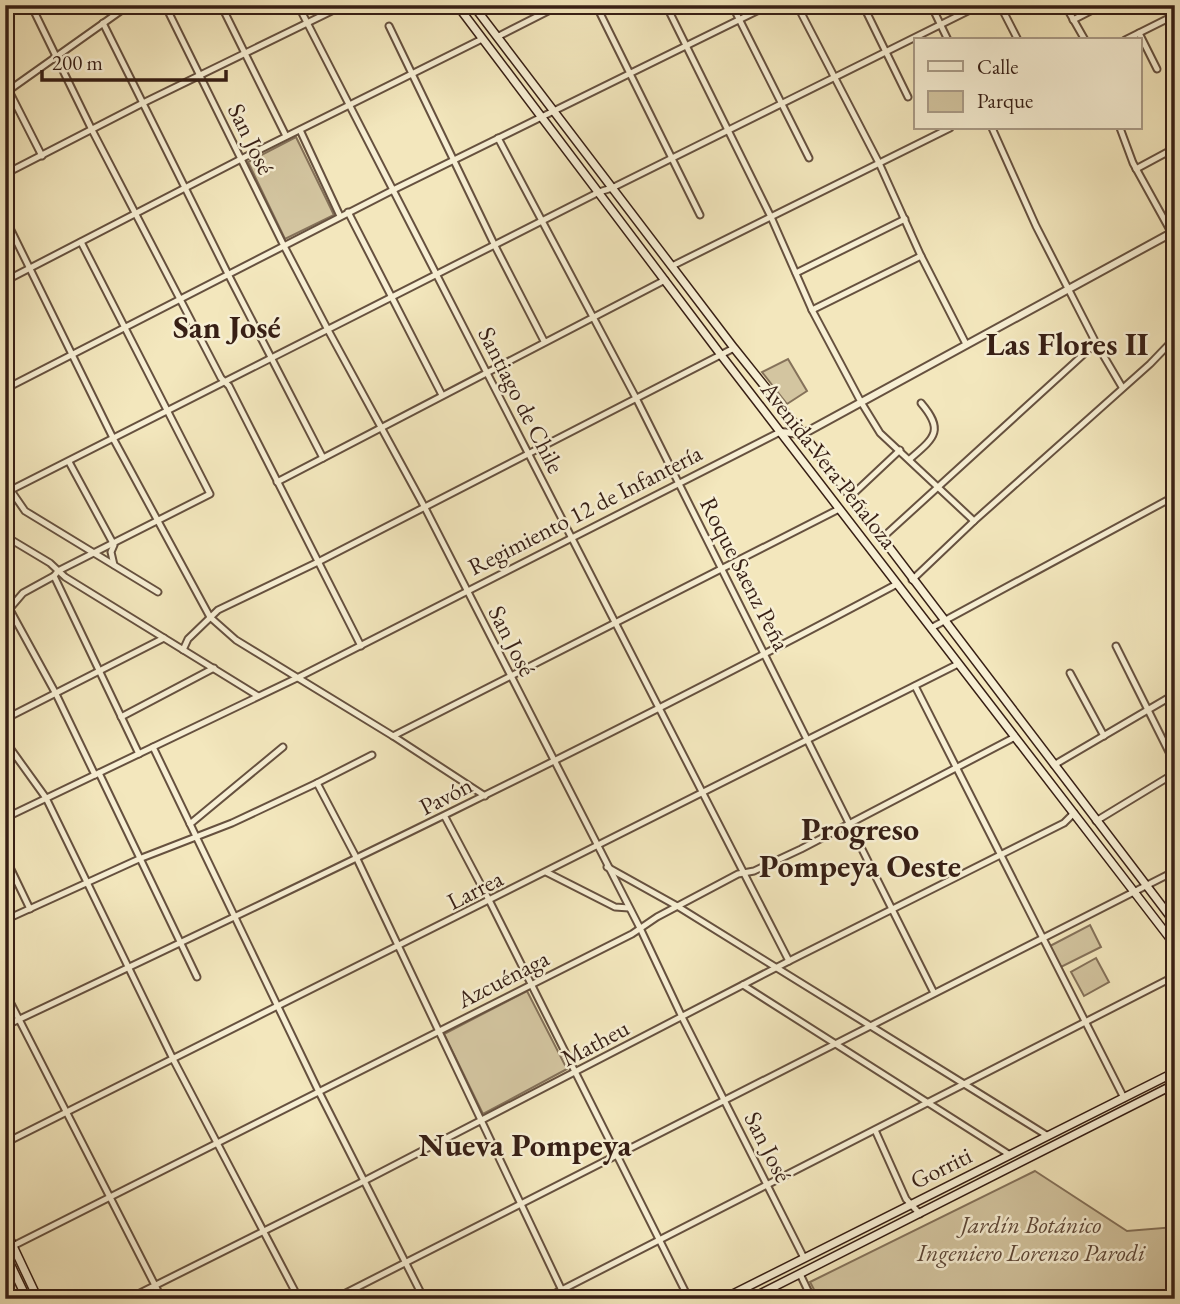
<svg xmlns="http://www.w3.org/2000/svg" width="1180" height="1304" font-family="'EB Garamond',serif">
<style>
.green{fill:#d3c5a0;stroke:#85725a;stroke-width:2}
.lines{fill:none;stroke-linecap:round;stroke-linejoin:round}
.minor-casing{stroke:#66513f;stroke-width:9}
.tertiary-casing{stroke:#66513f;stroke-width:10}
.secondary-casing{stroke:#371f15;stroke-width:10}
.minor{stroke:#f7efd4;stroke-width:5}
.tertiary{stroke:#f7efd4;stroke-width:6}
.secondary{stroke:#f7efd4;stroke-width:7}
.labels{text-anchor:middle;stroke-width:5;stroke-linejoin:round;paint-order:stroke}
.street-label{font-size:24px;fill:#371f15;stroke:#f7efd4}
.park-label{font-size:24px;font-style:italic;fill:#5e4838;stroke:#f7efd4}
.district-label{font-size:32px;font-weight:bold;fill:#371f15;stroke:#f7efd4}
</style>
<rect width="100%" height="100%" fill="#f3e7bd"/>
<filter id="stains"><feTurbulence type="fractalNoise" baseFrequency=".00286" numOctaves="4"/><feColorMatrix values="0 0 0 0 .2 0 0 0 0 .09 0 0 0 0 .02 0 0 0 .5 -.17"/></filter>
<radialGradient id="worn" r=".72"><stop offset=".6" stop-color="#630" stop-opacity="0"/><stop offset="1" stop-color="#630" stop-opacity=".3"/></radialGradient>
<!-- green -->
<g class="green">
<path d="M296,137l38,78 -49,24 -37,-77z"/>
<path d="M788,359l19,32 -20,13 -25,-32z"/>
<path d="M1090,925l11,22 -40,20 -11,-21z"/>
<path d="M1096,958l13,24 -25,14 -13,-24z"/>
<path d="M527,991l40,78 -84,45 -39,-80z"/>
<path d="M1035,1171l92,60 48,-4v72h-356l-9,-17z"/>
</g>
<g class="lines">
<!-- minor casing -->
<g class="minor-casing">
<g id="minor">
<path d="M31,5l61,125 129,248 8,8 132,260"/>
<path d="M165,5l119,241 44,84 96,176 216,422 42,89 122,241"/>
<path d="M221,5l65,131"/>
<path d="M298,5l491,956"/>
<path d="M596,5l104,210"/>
<path d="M666,5l105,212 41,93 49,92 19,31 94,88"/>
<path d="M732,5l77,153"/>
<path d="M797,5l82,158 42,93 45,88"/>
<path d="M863,5l45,92"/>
<path d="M931,5l17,35"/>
<path d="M1000,5l18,35"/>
<path d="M1065,5l20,35"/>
<path d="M1073,20l29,-15"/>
<path d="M103,23l125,251 95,184"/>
<path d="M389,26l106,220 49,95"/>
<path d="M1139,33l18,36"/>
<path d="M497,37l63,-32"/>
<path d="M1125,40l50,-25"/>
<path d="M9,91l33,65"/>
<path d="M5,93l124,-88"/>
<path d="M992,128l44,98 60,117 26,44"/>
<path d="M1120,128l13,35 42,76"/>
<path d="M300,130l40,86"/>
<path d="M498,138l138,260 298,595"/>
<path d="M1136,169l39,-21"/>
<path d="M5,174l138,-71 201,-98"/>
<path d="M348,212l94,183"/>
<path d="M5,218l109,222 96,177 26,23 157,96 92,60"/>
<path d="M81,242l129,252 -152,77 -4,5 85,178"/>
<path d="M672,266l278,-138"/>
<path d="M796,273l109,-54"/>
<path d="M5,281l236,-122 241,-120"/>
<path d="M812,310l109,-54"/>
<path d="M5,389l388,-199 376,-185"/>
<path d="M910,459c24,-21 35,-28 11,-56"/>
<path d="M69,462l45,83 -3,7 3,13"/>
<path d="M5,482l20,29 133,81"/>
<path d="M277,482l388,-202"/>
<path d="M5,493l594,-301 13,-4 368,-183"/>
<path d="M850,497l50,-47"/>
<path d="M5,536l45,27 15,14 193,119"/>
<path d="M881,539l215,-196"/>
<path d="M912,580l62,-59 176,-157 25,-26"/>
<path d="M10,610l46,84 39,81"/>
<path d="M5,614l18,-21 31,-17"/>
<path d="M1174,618l1,2"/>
<path d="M931,628l244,-132"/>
<path d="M1116,646l59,118"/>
<path d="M183,650l5,-11 30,-29 100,-48 416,-214"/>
<path d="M1070,673l34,63"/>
<path d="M915,686l209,412"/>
<path d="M121,717l93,-49"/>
<path d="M5,719l159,-81"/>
<path d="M393,736l446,-227"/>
<path d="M5,741l41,57 127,261 126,240"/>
<path d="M153,747l166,345 105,207"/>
<path d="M1054,765l121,-71"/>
<path d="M99,773l98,204"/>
<path d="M317,783l40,76 209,440"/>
<path d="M445,817l45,85 199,397"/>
<path d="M5,818l294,-141 481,-245"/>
<path d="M1096,821l79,-48"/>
<path d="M190,824l93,-77"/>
<path d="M5,857l25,52"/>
<path d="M607,867l70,39 371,230"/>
<path d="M546,872l69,35 14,1"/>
<path d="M5,920l134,-61 93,-36 85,-40 55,-28"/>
<path d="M743,985l267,170"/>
<path d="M5,992l157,307"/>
<path d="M5,1026c300,-142 599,-285 892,-442"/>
<path d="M875,1130l31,69 14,15"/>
<path d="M5,1143c319,-158 637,-317 953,-479"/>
<path d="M5,1250l627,-316 25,-17 81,-43 16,-3 47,-22 214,-112"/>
<path d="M800,1274l12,25"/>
<path d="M128,1299l236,-118 425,-220 275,-138 10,-10"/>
<path d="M334,1299l841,-428"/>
<path d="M544,1299l631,-323"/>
</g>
</g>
<!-- tertiary casing -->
<g class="tertiary-casing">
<path id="tertiary" d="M780,432l23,2 372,-203"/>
</g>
<!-- secondary casing -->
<g class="secondary-casing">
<g id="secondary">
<path d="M457,5l264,350 454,590"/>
<path d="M473,5l261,343 69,86 372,489"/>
<path d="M5,1229l33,70"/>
<path d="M5,1253l22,46"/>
<path d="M723,1299l452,-227"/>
<path d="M750,1299l425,-215"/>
</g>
</g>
<!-- minor -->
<use href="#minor" class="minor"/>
<!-- tertiary -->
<use href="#tertiary" class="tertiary"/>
<!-- secondary -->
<use href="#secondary" class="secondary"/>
</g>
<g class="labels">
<!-- street labels -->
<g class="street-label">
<text transform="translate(251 139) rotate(64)" y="8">San José</text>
<text transform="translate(521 400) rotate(63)" y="8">Santiago de Chile</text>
<text transform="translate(829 465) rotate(52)" y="8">Avenida Vera Peñaloza</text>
<text transform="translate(585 510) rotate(-27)" y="8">Regimiento 12 de Infantería</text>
<text transform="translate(745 574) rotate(63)" y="8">Roque Saenz Peña</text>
<text transform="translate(512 641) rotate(63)" y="8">San José</text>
<text transform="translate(446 796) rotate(-27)" y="8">Pavón</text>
<text transform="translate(475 890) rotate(-27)" y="8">Larrea</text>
<text transform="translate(503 979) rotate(-27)" y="8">Azcuénaga</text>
<text transform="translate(595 1043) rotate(-28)" y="8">Matheu</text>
<text transform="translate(768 1147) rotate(63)" y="8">San José</text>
<text transform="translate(941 1168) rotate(-26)" y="8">Gorriti</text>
</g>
<!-- park labels -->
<g class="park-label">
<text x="1031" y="1233">Jardín Botánico<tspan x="1031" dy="28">Ingeniero Lorenzo Parodi</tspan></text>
</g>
<!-- district labels -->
<g class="district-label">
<text x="227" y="338">San José</text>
<text x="1067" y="355">Las Flores II</text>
<text x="860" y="840">Progreso<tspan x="860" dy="37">Pompeya Oeste</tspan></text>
<text x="525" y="1156">Nueva Pompeya</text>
</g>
</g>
<!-- margin -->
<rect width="1180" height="1304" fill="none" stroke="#f3e7bd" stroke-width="28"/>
<rect x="7" y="7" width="1166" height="1290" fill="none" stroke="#371f15" stroke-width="3.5"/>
<rect x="14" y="14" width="1152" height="1276" fill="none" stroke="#371f15" stroke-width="2"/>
<!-- legend -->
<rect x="914" y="38" width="228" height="91" fill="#f7efd4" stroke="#aa9c88" stroke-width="2"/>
<rect x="928" y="61" width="35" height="10" fill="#f7efd4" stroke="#aa9c88" stroke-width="2"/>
<text x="977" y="74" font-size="21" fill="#371f15">Calle</text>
<rect x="928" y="91" width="35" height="21" fill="#d3c5a0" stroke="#aa9c88" stroke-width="2"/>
<text x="977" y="108" font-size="21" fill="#371f15">Parque</text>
<!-- scale -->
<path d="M42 70v10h184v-10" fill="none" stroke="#371f15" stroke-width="3.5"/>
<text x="52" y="70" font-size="21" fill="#371f15" stroke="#f7efd4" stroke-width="5" paint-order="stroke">200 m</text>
<rect width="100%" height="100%" filter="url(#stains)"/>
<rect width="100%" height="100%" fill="url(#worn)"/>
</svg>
